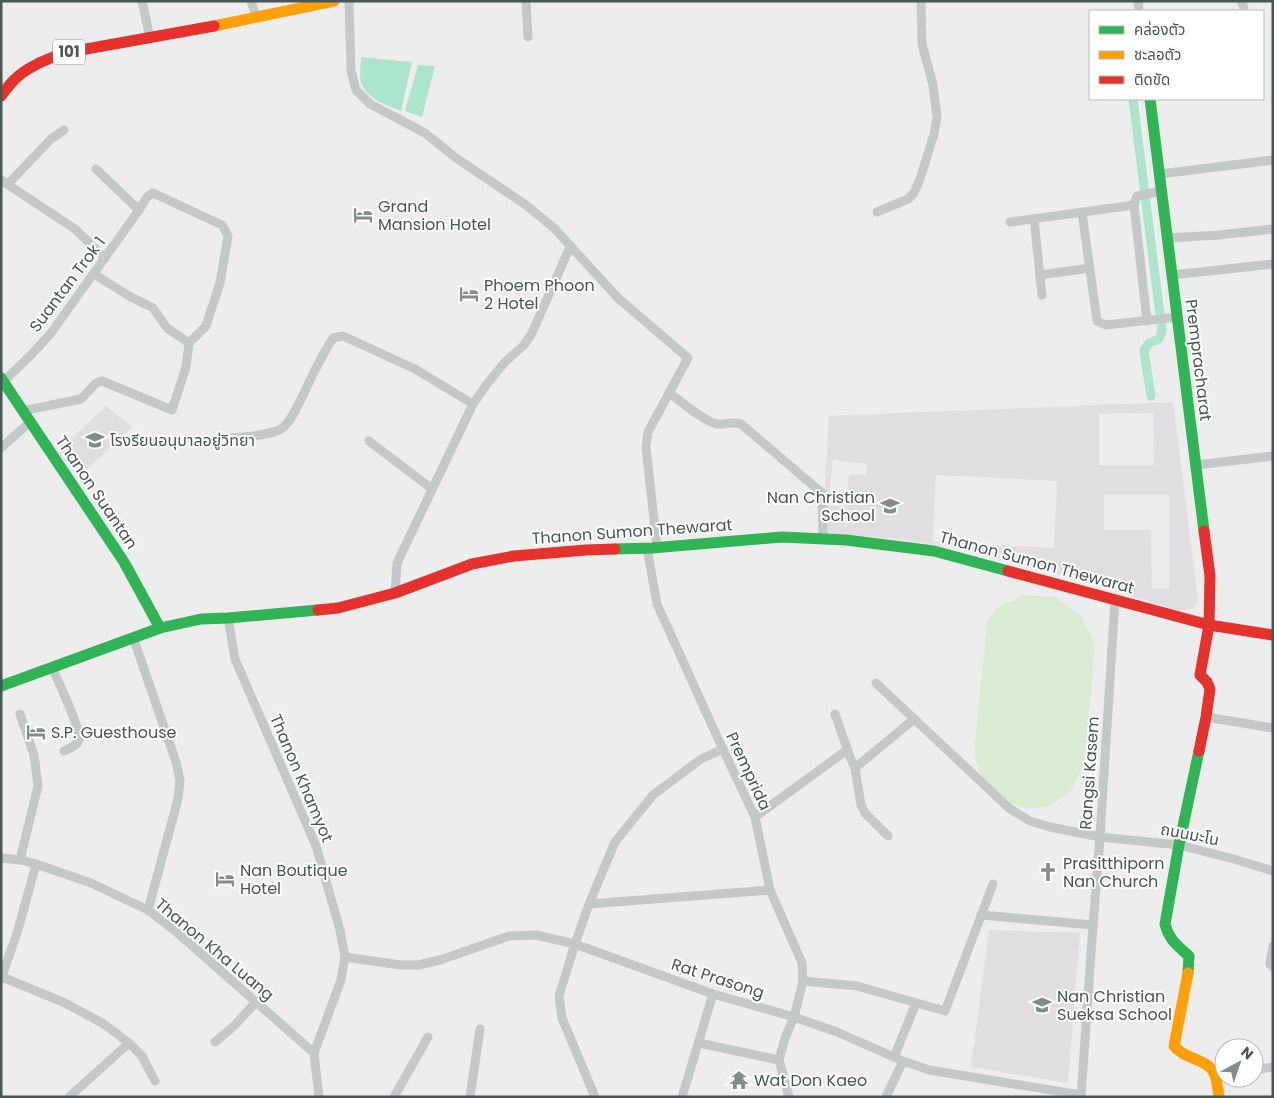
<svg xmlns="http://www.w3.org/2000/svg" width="1274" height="1098" font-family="Poppins,'Noto Sans Thai',sans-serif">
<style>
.education{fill:#e0dee0;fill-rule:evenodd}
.green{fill:#daebd4}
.water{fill:#ace5cc}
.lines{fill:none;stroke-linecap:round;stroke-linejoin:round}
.canal{stroke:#ace5cc;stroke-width:9}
.street{stroke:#c5c8c9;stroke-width:9}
.fast{stroke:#30b455;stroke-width:11}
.slow{stroke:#ff9f0a;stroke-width:11}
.jam{stroke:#e5322d;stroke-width:11}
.labels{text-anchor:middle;stroke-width:4;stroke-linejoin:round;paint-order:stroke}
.shield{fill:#fff;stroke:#7e8988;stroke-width:1}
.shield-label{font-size:15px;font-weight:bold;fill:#475755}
.poi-label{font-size:16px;fill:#475755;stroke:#fff;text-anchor:start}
.street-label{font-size:16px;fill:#475755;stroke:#fff}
</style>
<rect width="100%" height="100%" fill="#eeedee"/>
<!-- education -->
<g class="education">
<path d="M1173,402l25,198 -6,9 -16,1 -108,-34 -121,-30 -57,-8 -68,-5 7,-117zM1153,413l1,52h-55v-51zM833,460l34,4 -1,11 -17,-1 -4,33 -17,-2zM936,475l121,6 -3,67 -121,-6zM1104,495h65v94h-17l-1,-59h-47z"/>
<path d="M106,406l26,21 -53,50 -22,-25z"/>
<path d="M989,930l91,3 -12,150 -97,-16z"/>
</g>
<!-- green -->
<path class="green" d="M1024,595l32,2 25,19 14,28 -10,120 -15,28 -20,14 -24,3 -22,-8 -20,-18 -10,-28 13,-133 9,-13z"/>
<!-- water -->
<g class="water">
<path d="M361,57l51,5 -11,49c-17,-7 -38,-13 -41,-34 0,-7 1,-14 1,-20z"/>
<path d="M418,65l17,1 -13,51 -17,-6z"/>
</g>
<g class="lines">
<!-- canal -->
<path class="canal" d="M1133,99l29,232 -3,8 -10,4 -5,8 7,45"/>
<!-- street -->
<g class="street">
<path d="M142,1l8,37"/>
<path d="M251,1l5,16"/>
<path d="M349,1l2,70 5,19 14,14 55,29 31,25 70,47 28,23 64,70 70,60 -40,74 -2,15 11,100"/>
<path d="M526,1l2,36"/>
<path d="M1138,1l1,10"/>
<path d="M1241,1l3,7"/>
<path d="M96,169l43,41"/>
<path d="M1160,174l113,-14"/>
<path d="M1,180l74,49 30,29"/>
<path d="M8,184l43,-45 13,-9"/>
<path d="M877,212l31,-13 6,-6 6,-14 14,-45 3,-17 -4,-32 -11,-41 -1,-43"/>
<path d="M1082,212l15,109 9,4 72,-8"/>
<path d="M1034,219l8,76"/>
<path d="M1010,222l124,-17"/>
<path d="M1168,238l51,-3 54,-6"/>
<path d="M94,274l35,22 24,12 14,20 22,15"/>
<path d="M1040,275l50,-7"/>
<path d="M1172,275l101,-11"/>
<path d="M1147,321l-13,-116 3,-9 25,-5"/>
<path d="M3,382l29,-28 19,-21 88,-123 8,-13 6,-4 69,32 6,11 -8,47 -14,43 -17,17 -3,24 -14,43 -70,-29 -6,2 -15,16 -59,12"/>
<path d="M669,393c12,8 34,28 48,31 9,1 15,-3 24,0l81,69 1,46"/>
<path d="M232,438c14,-2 37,-2 49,-9 12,-7 26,-44 33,-57 6,-12 12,-23 19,-34l10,-2 72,33 58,35"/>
<path d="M369,441l63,48"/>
<path d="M1,448l29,-26"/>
<path d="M1196,465l77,-9"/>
<path d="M647,548l10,56 63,139 35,74 15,73 32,73 1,18 -9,36 -9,21 -6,22 10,37"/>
<path d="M395,593l2,-30 76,-159 14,-20 18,-22 18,-16 8,-11 39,-88"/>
<path d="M228,618l7,41 81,187 24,84 5,27 -4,23 -27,73 5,44"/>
<path d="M133,637l43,125 4,18 -2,19 -30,111"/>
<path d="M52,667c5,13 29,61 27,72 -1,7 -9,9 -15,12"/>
<path d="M876,683l134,126 20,12 20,6 50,10 79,8 55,14 39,12"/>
<path d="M835,714l15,43 5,11 6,37 4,8 23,23"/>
<path d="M1206,717l67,11"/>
<path d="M855,768l59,-49"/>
<path d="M755,817l92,-67"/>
<path d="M1,858l19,2 16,4 55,19 57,27 32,25 134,118"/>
<path d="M20,860l18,-74 -4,-31 -14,-41"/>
<path d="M589,904l181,-14"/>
<path d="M981,915l112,10"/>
<path d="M1273,946l-3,18 3,3"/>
<path d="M345,957l55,8h18l22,-5 69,-24 27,-1 39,9 138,50 81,23 43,15 66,29 26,9 152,25"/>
<path d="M2,977l61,25 41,22 25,19 13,13 13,25"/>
<path d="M1,979l17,-49 18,-66"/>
<path d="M803,981l54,5 88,25 48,-127"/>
<path d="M215,1042l19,-16 22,-24"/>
<path d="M699,1043l80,17"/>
<path d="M894,1057l22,-54"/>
<path d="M1254,1070l19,-3"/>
<path d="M69,1097l60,-54"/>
<path d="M394,1097l34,-60"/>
<path d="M470,1097l10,-68"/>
<path d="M595,1097l-33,-79 -3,-22 16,-52 14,-40 26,-62 38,-47 48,-36 22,-10"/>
<path d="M682,1097l31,-103"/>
<path d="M886,1097l17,-36"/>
<path d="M1081,1097l12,-172 7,-88 15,-237"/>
</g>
<!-- fast -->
<g class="fast">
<path d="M1150,99l54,432"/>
<path d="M1,378l123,184 36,66"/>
<path d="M615,549l37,-1 130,-11 64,3 88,11 74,20"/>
<path d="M1,686l159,-58 41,-9 27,-1 90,-8"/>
<path d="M1188,973l1,-17c-12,-11 -20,-16 -24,-32l14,-79 20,-94"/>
</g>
<!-- slow -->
<g class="slow">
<path d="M214,26l120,-25"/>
<path d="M1188,973l-14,73c11,14 33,12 40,27 3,7 4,16 5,24"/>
</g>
<!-- jam -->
<g class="jam">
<path d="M1,96c4,-5 8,-11 13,-16 14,-14 32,-20 50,-27l150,-27"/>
<path d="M1008,571l201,54 64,10"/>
<path d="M318,610l20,-2 57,-15 77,-29 42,-8 72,-6 29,-1"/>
<path d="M1199,751l7,-34 4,-28 -3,-7 -7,-7 9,-50 1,-49 -6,-45"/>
</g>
</g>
<!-- icons -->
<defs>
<g id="hotel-bare" transform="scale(1.5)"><path d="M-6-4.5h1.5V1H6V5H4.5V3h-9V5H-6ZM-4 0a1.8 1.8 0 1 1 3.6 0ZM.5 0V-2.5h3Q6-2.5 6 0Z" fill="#818c8b" stroke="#fff" stroke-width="2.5" paint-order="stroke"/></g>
<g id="school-bare" transform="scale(1.5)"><path d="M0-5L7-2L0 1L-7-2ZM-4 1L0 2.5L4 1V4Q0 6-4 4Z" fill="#818c8b" stroke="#fff" stroke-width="2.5" paint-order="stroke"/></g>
<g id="church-bare" transform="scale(1.5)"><path d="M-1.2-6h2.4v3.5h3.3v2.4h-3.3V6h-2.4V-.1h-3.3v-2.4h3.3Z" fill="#818c8b" stroke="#fff" stroke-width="2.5" paint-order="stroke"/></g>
<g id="temple-bare" transform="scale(1.5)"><path d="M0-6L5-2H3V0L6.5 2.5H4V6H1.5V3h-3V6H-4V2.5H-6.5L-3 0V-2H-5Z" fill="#818c8b" stroke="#fff" stroke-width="2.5" paint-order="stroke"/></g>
</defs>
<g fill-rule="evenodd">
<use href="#hotel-bare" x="363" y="215"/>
<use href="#hotel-bare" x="469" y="294"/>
<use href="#school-bare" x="95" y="440"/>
<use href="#school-bare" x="890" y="506"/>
<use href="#hotel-bare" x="36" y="732"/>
<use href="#church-bare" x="1048" y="872"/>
<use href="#hotel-bare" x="225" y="879"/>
<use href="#school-bare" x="1042" y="1005"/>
<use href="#temple-bare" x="739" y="1080"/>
</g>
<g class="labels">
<!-- shield labels -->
<rect class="shield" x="53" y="39.5" width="32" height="25" rx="4"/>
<g class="shield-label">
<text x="69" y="57">101</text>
</g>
<!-- poi labels -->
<g class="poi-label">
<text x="378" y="212">Grand<tspan x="378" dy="18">Mansion Hotel</tspan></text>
<text x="484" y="291">Phoem Phoon<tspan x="484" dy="18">2 Hotel</tspan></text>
<text x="110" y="446">โรงรียนอนุบาลอยู่วิทยา</text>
<text x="875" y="503" text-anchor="end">Nan Christian<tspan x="875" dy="18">School</tspan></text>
<text x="51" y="738">S.P. Guesthouse</text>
<text x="1063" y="869">Prasitthiporn<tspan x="1063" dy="18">Nan Church</tspan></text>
<text x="240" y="876">Nan Boutique<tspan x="240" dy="18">Hotel</tspan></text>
<text x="1057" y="1002">Nan Christian<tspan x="1057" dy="18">Sueksa School</tspan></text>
<text x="754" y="1086">Wat Don Kaeo</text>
</g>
<!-- street labels -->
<g class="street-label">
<text transform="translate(67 284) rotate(-53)" y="6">Suantan Trok 1</text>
<text transform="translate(1199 360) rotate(83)" y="6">Prempracharat</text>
<text transform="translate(97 492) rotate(56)" y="6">Thanon Suantan</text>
<text transform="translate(632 531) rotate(-4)" y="6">Thanon Sumon Thewarat</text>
<text transform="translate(1037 562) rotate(15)" y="6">Thanon Sumon Thewarat</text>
<text transform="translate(749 771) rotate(65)" y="6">Premprida</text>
<text transform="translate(1089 773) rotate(-86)" y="6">Rangsi Kasem</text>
<text transform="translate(302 778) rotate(67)" y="6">Thanon Khamyot</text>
<text transform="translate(1190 834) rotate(11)" y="6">ถนนมะโน</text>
<text transform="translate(215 949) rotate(40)" y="6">Thanon Kha Luang</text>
<text transform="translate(718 978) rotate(18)" y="6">Rat Prasong</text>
</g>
</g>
<!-- border -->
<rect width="1274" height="1098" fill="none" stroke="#475755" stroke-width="5"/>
<!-- legend -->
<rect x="1089" y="10" width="175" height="90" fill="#ffffff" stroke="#b5bcbb"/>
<rect x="1099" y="26" width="25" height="8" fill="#30b455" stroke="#b5bcbb"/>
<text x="1134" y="35" font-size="15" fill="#475755">คล่องตัว</text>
<rect x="1099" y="51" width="25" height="8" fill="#ff9f0a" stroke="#b5bcbb"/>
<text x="1134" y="60" font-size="15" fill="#475755">ชะลอตัว</text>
<rect x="1099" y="76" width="25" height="8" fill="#e5322d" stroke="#b5bcbb"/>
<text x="1134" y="85" font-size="15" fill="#475755">ติดขัด</text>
<!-- north arrow -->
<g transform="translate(1239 1063) rotate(40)"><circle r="24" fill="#ffffff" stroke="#b5bcbb"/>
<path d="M0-4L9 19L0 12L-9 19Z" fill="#818c8b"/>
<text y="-8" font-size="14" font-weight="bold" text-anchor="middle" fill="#475755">N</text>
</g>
</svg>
